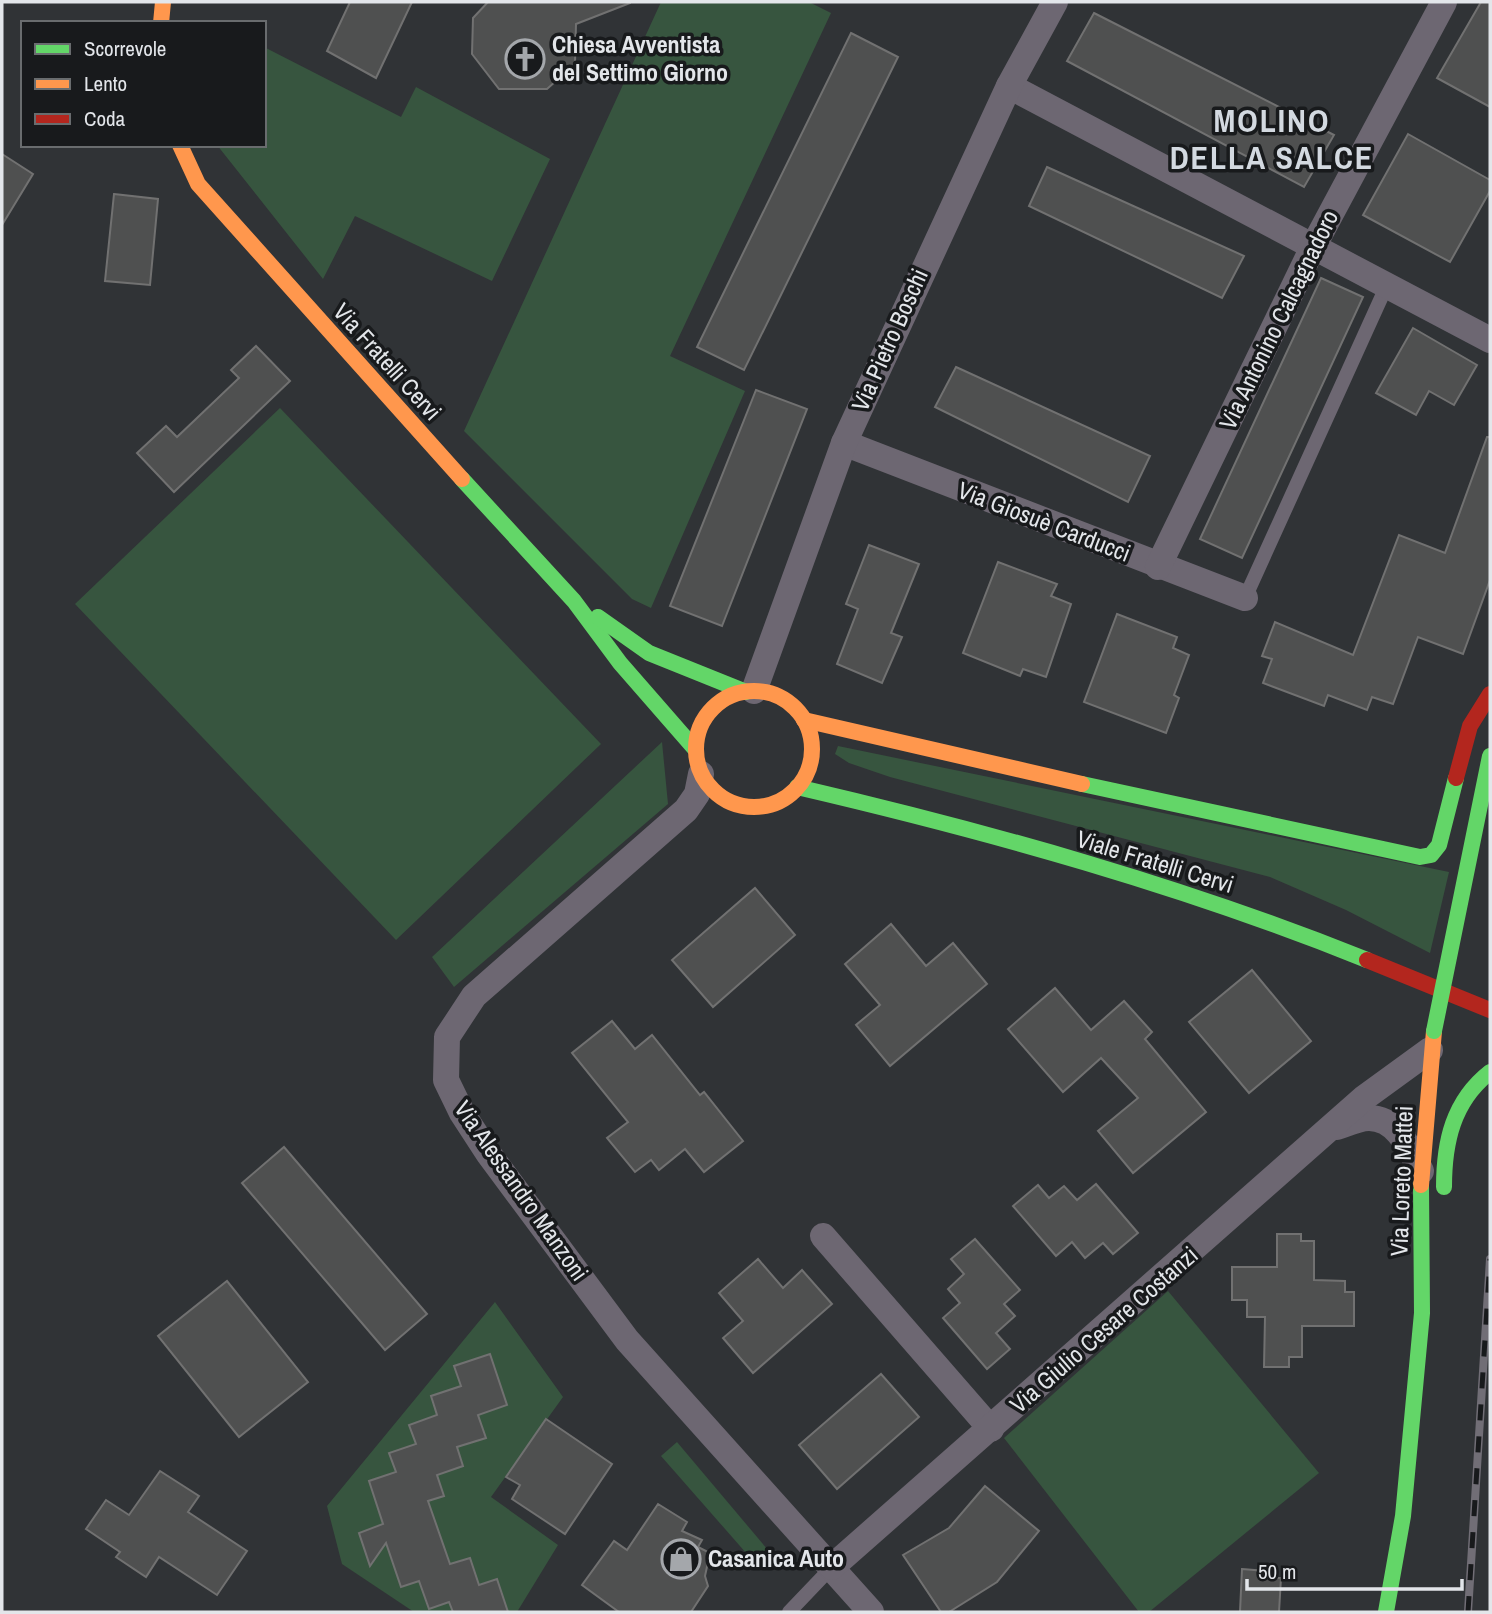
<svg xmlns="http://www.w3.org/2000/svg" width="1492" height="1614" font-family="'Archivo Narrow',sans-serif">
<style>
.green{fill:#37553f}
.building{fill:#4f5050;stroke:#717171;stroke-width:2}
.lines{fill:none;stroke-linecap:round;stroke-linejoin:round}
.lane{stroke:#6d6772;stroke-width:14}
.street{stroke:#6d6772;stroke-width:26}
.fast{stroke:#63d668;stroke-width:16}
.slow{stroke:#ff974d;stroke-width:16}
.jam{stroke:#b3261e;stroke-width:16}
.rail-casing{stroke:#716e76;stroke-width:8}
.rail{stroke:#181a1c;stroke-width:5;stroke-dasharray:16;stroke-linecap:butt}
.fast-bridge{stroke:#63d668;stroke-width:16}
.labels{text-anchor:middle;stroke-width:7;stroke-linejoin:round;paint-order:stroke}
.poi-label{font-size:24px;font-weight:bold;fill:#e3e6ea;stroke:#181a1c;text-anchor:start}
.street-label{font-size:24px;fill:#e3e6ea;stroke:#181a1c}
.district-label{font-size:32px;font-weight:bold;letter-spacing:2px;fill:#d3d9e0;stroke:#181a1c}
</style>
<rect width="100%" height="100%" fill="#303336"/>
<!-- green -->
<g class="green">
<path d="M661,2h148l22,11 -161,343 75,35 -94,217 -19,-9 -168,-168z"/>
<path d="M264,47l137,70 15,-30 134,72 -58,122 -137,-65 -32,63 -106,-134h47z"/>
<path d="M280,408l321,336 -205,196 -321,-336z"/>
<path d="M662,742l6,62 -214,183 -22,-30z"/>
<path d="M838,746l611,126 -19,81 -84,-43 -76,-33 -380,-100 -41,-14 -14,-9z"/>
<path d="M1168,1291l151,182 -170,139h-10l-135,-174z"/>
<path d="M495,1302l68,95 -72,100 67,48 -41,67h-103l-72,-48 -15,-58z"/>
<path d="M677,1442l91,108 -14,12 -93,-106z"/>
</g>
<!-- building -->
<g class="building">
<path d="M350,2h62l-36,76 -49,-27z"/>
<path d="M488,2h142v1l-54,21 -1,40 -28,25h-48l-27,-35 1,-36z"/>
<path d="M1481,2h9v105l-53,-29z"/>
<path d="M1094,13l240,122 -30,52 -237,-126z"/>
<path d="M851,33l47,24 -154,313 -47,-23z"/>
<path d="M1408,134l82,46v11l-40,71 -87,-47z"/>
<path d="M2,154l31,20 -31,51z"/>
<path d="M1047,167l197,89 -22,42 -193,-92z"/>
<path d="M114,194l44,5 -8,86 -45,-4z"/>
<path d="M1321,278l42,19 -121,261 -42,-19z"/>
<path d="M1413,328l64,37 -23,40 -25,-14 -13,24 -40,-22z"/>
<path d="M256,346l34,35 -116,111 -37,-39 29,-27 11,11 62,-59 -8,-8z"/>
<path d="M956,367l194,89 -22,46 -193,-95z"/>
<path d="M756,390l51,19 -85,217 -52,-20z"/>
<path d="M1487,437h3v143l-27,74 -45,-17 -25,67 -21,-7 -5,13 -39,-15 -4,11 -61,-23 9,-24 -10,-3 13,-34 78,33 46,-120 46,18z"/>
<path d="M869,545l50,19 -28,69 11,4 -20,46 -45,-19 21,-55 -12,-5z"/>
<path d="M998,562l59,22 -6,12 20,8 -25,73 -23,-8 -3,7 -57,-23z"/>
<path d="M1117,614l60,23 -4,11 16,7 -15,40 5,3 -13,35 -82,-31z"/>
<path d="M755,888l40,47 -82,72 -41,-47z"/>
<path d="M891,924l35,42 27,-23 34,41 -97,82 -34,-41 24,-20 -35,-41z"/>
<path d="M1252,970l59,71 -62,52 -60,-71z"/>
<path d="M1055,988l36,42 33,-29 28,31 -7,7 61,73 -73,61 -35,-42 40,-33 -37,-40 -38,34 -55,-63z"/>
<path d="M612,1021l23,28 17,-14 48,60 4,-3 39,49 -39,31 -19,-23 -26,21 -8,-10 -16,12 -28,-34 21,-16 -56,-69z"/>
<path d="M284,1147l143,167 -42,36 -143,-167z"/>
<path d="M1096,1184l42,49 -25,21 -10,-11 -18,15 -13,-16 -16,14 -43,-50 25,-21 11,13 15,-12 13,14z"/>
<path d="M1277,1234h24v7h13v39l31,1v11h9v34h-52v31h-13v10h-25l1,-50h-18v-17h-15v-33h45z"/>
<path d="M975,1239l45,51 -16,14 11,12 -19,17 14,16 -23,20 -44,-51 17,-15 -12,-14 16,-15 -13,-15z"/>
<path d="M758,1259l25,29 19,-18 30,34 -79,69 -30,-35 20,-17 -24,-28z"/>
<path d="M227,1281l81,101 -69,55 -81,-101z"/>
<path d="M490,1354l17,51 -29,10 8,23 -29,9 6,19 -26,9 7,21 -16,5 22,63 20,-6 9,27 18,-6 11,33h-55l-4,-10 -20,7 -10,-28 -18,6 -15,-44 -16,23 -11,-33 24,-9 -14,-43 27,-9 -7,-19 27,-9 -7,-19 28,-10 -6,-19 30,-10 -7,-20z"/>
<path d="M881,1374l38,43 -82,72 -38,-44z"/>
<path d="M546,1419l66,45 -47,70 -53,-35 8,-14 -14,-8z"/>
<path d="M160,1471l39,25 -11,16 59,39 -30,44 -58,-38 -13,20 -30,-20 4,-5 -34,-23 20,-29 23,15z"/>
<path d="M985,1486l54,45 -42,51 -48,30h-8l-38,-57 46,-27z"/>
<path d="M658,1504l29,18 -5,9 20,9 -4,7 12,6 -5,23 3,10 -17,26h-72l-37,-27 32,-44 13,9z"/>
<path d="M1242,1569l24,2v7h15l-2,34h-39z"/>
</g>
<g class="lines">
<!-- lane -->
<g class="lane">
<path d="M1245,598l142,-313"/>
<path d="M789,1612l43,-45"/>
</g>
<!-- street -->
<g class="street">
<path d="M1009,86l481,254"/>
<path d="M844,443l401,155"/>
<path d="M1158,567l155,-320 131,-245"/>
<path d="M754,691l90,-248 165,-357 46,-84"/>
<path d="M701,774l-4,20 -11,16 -212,186 -27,41 -1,43 16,33 26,40 139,187 244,272"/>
<path d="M1337,1127c9,-3 22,-9 32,-9 29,0 41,32 52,53"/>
<path d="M823,1236l168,193"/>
<path d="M832,1567l532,-469 66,-48"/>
</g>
<!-- fast -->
<g class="fast">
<path d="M462,479l112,122 46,62 75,86"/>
<path d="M598,617l51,36 97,39"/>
<path d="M1082,784l338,73 11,-2 8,-10 17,-67"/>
<path d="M797,787c193,45 386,99 570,173"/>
<path d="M1444,1187c0,-45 9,-86 46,-115"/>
<path d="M1386,1612l17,-96 19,-203 -1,-128"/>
</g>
<!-- slow -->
<g class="slow">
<path d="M161,23l2,-21"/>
<path d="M180,145l18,39 264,295"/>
<circle cx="754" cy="749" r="58"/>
<path d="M804,720l278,64"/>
<path d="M1421,1185l13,-154"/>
</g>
<!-- jam -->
<g class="jam">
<path d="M1456,778l14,-52 20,-32"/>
<path d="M1367,960l123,50"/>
</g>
<!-- rail casing -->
<g class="rail-casing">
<path id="rail" d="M1468,1612l22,-353"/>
</g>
<!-- rail -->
<use href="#rail" class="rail"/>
<!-- fast-bridge -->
<path class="fast-bridge" d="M1434,1031l56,-275"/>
</g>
<!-- icons -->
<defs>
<g id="church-ring" transform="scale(2.0125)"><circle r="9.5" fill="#181a1c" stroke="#a4a7ab" stroke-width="1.5"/><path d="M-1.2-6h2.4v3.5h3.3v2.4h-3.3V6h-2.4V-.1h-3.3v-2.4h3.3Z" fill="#a4a7ab"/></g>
<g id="shop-ring" transform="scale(2.0125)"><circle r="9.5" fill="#181a1c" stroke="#a4a7ab" stroke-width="1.5"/><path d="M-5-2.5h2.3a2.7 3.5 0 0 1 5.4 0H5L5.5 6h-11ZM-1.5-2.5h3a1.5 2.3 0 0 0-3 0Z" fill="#a4a7ab"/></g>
</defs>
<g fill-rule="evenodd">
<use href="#church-ring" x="525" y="59"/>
<use href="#shop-ring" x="681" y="1559"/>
</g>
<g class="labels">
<!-- poi labels -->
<g class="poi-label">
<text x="552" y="53">Chiesa Avventista<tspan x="552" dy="28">del Settimo Giorno</tspan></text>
<text x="708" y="1567">Casanica Auto</text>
</g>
<!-- street labels -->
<g class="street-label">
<text transform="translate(1279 320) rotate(-64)" y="8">Via Antonino Calcagnadoro</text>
<text transform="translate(890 340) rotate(-66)" y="8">Via Pietro Boschi</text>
<text transform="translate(387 362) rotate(48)" y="8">Via Fratelli Cervi</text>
<text transform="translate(1044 522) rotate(21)" y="8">Via Giosuè Carducci</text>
<text transform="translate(1155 862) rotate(17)" y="8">Viale Fratelli Cervi</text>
<text transform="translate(1402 1181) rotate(-88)" y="8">Via Loreto Mattei</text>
<text transform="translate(521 1191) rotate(55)" y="8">Via Alessandro Manzoni</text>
<text transform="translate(1104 1330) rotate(-41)" y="8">Via Giulio Cesare Costanzi</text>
</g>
<!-- district labels -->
<g class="district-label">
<text x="1272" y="132">MOLINO<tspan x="1272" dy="37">DELLA SALCE</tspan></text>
</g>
</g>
<!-- border -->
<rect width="1492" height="1614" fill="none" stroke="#e3e6ea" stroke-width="7"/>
<!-- legend -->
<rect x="21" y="21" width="245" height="126" fill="#181a1c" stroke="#696c6e" stroke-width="2"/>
<rect x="35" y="44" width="35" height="10" fill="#63d668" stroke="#696c6e" stroke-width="2"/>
<text x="84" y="56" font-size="21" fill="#e3e6ea">Scorrevole</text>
<rect x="35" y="79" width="35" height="10" fill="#ff974d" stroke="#696c6e" stroke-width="2"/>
<text x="84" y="91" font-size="21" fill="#e3e6ea">Lento</text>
<rect x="35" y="114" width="35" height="10" fill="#b3261e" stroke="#696c6e" stroke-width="2"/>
<text x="84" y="126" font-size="21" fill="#e3e6ea">Coda</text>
<!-- scale -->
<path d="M1247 1579v10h215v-10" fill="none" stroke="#e3e6ea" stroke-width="3.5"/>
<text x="1258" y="1579" font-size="21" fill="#e3e6ea" stroke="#181a1c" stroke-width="5" paint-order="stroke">50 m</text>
</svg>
